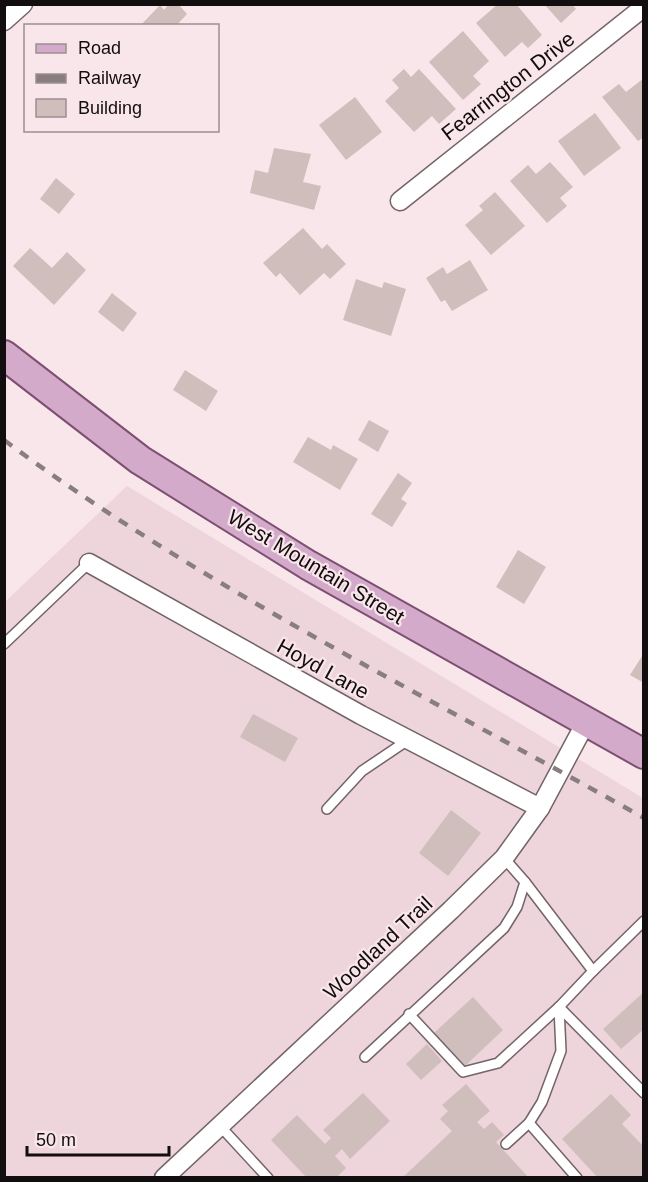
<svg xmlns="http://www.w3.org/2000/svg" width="648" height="1182" font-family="Helvetica,sans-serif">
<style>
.built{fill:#eed5db}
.building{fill:#d0bebc}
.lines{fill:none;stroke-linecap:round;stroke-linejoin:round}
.lane-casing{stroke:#736468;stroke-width:12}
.street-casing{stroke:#736468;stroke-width:21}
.primary-casing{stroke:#7d4f71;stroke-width:32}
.lane{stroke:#fff;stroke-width:9}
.street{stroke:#fff;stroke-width:18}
.primary{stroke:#d3aaca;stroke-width:28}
.rail{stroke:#887d80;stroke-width:4.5;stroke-dasharray:10 10;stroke-linecap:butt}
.labels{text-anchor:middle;stroke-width:4.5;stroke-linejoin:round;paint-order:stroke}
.street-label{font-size:21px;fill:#120d0e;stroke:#f8e6eb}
</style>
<rect width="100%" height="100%" fill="#f8e6eb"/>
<!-- built -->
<path class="built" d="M127,486l516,312v379l-638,1v-576z"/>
<!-- building -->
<g class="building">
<path d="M169,4h9l9,10 -11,12h-36l20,-21 4,5z"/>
<path d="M498,4h18l26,31 -14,13 -6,-6 -17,15 -29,-34z"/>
<path d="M544,4h28l4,5 -15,14z"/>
<path d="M463,31l26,30 -16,15 8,8 -18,16 -34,-38z"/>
<path d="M404,69l7,8 8,-8 37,40 -17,15 -7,-8 -18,16 -29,-31 14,-13 -7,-8z"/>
<path d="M644,78v59l-6,4 -36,-44 17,-13 7,8z"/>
<path d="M355,97l27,35 -36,28 -27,-35z"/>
<path d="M595,113l26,35 -37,28 -26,-35z"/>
<path d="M274,148l37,6 -8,28 18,4 -7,24 -64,-17 5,-23 13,3z"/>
<path d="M550,162l23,25 -13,11 7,8 -20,17 -37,-42 18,-16 8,9z"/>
<path d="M56,178l19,16 -16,20 -19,-15z"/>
<path d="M495,192l30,34 -34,29 -26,-30 18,-15 -4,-4z"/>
<path d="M303,228l19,21 5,-5 19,20 -16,15 -6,-6 -24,22 -20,-22 -4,4 -13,-14z"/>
<path d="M30,248l22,20 15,-16 19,18 -32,35 -41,-39z"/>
<path d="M470,260l18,30 -36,21 -7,-11 -4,2 -15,-24 17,-11 4,7z"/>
<path d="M356,279l26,9 2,-6 22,7 -15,47 -48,-16z"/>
<path d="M112,293l25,20 -14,19 -25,-20z"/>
<path d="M185,370l33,21 -12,20 -33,-21z"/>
<path d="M369,420l20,11 -11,21 -20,-12z"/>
<path d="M308,437l23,13 2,-5 25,14 -18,31 -47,-28z"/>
<path d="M398,473l14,10 -11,16 6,4 -15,24 -21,-13z"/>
<path d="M518,550l28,17 -22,37 -28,-17z"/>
<path d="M644,653v30l-14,-8z"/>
<path d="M253,714l45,24 -13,24 -45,-25z"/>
<path d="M451,810l30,23 -33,43 -29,-23z"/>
<path d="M644,992v37l-23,20 -18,-20z"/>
<path d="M473,997l30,33 -38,36 -31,-33z"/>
<path d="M427,1044l15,17 -21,19 -15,-16z"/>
<path d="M466,1084l24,27 -13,11 7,7 8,-7 12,13 -8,7 33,36h-127l50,-47 -12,-12 8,-8 -6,-6z"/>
<path d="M363,1093l27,28 -40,38 -8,-10 -7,7 11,12 -10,10h-29l-36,-38 26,-25 28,29 6,-6 -8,-8z"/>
<path d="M611,1094l20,21 -9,9 22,23v31h-46l-36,-39z"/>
</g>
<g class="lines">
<!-- lane casing -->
<g class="lane-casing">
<g id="lane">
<path d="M4,644l85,-81"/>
<path d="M327,809l35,-38 46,-31"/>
<path d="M593,971l51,-50"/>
<path d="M559,1007l85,86"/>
<path d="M409,1014l54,58 35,-9 61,-56 34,-36 -68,-89"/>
<path d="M365,1057l139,-129 13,-21 8,-25 -21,-24"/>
<path d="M529,1123l48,55"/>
<path d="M220,1126l48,52"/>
<path d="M506,1144l23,-21 13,-21 19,-51 -2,-44"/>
</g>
</g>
<!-- street casing -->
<g class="street-casing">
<g id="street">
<path d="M4,21l19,-17"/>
<path d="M400,201l244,-194"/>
<path d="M89,563l272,152 179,93"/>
<path d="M164,1178l287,-268 53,-52 36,-50 46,-86"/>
</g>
</g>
<!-- primary casing -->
<g class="primary-casing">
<path id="primary" d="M4,355l136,105 168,105 336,189"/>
</g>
<!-- lane -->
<use href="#lane" class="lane"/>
<!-- street -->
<use href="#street" class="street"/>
<!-- primary -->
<use href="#primary" class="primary"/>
<!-- rail -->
<path class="rail" d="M4,440c199,148 424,256 640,378"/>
</g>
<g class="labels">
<!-- street labels -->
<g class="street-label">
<text transform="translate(508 86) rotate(-38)" y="7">Fearrington Drive</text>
<text transform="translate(316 567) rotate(31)" y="7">West Mountain Street</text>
<text transform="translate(323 669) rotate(29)" y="7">Hoyd Lane</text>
<text transform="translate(378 948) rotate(-43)" y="7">Woodland Trail</text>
</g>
</g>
<!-- border -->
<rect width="648" height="1182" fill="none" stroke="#120d0e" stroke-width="12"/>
<!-- legend -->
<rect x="24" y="24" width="195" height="108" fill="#f8e6eb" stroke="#9c8f93" stroke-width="1.5"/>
<rect x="36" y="44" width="30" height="9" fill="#d3aaca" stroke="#9c8f93" stroke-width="1.5"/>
<text x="78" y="54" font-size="18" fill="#120d0e">Road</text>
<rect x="36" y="74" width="30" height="9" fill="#887d80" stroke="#9c8f93" stroke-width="1.5"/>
<text x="78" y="84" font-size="18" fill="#120d0e">Railway</text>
<rect x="36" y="99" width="30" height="18" fill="#d0bebc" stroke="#9c8f93" stroke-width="1.5"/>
<text x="78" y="114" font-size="18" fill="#120d0e">Building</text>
<!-- scale -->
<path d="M27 1146v9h142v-9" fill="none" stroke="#120d0e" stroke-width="3"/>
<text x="36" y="1146" font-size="18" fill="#120d0e" stroke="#f8e6eb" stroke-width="4.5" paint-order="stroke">50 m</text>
</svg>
